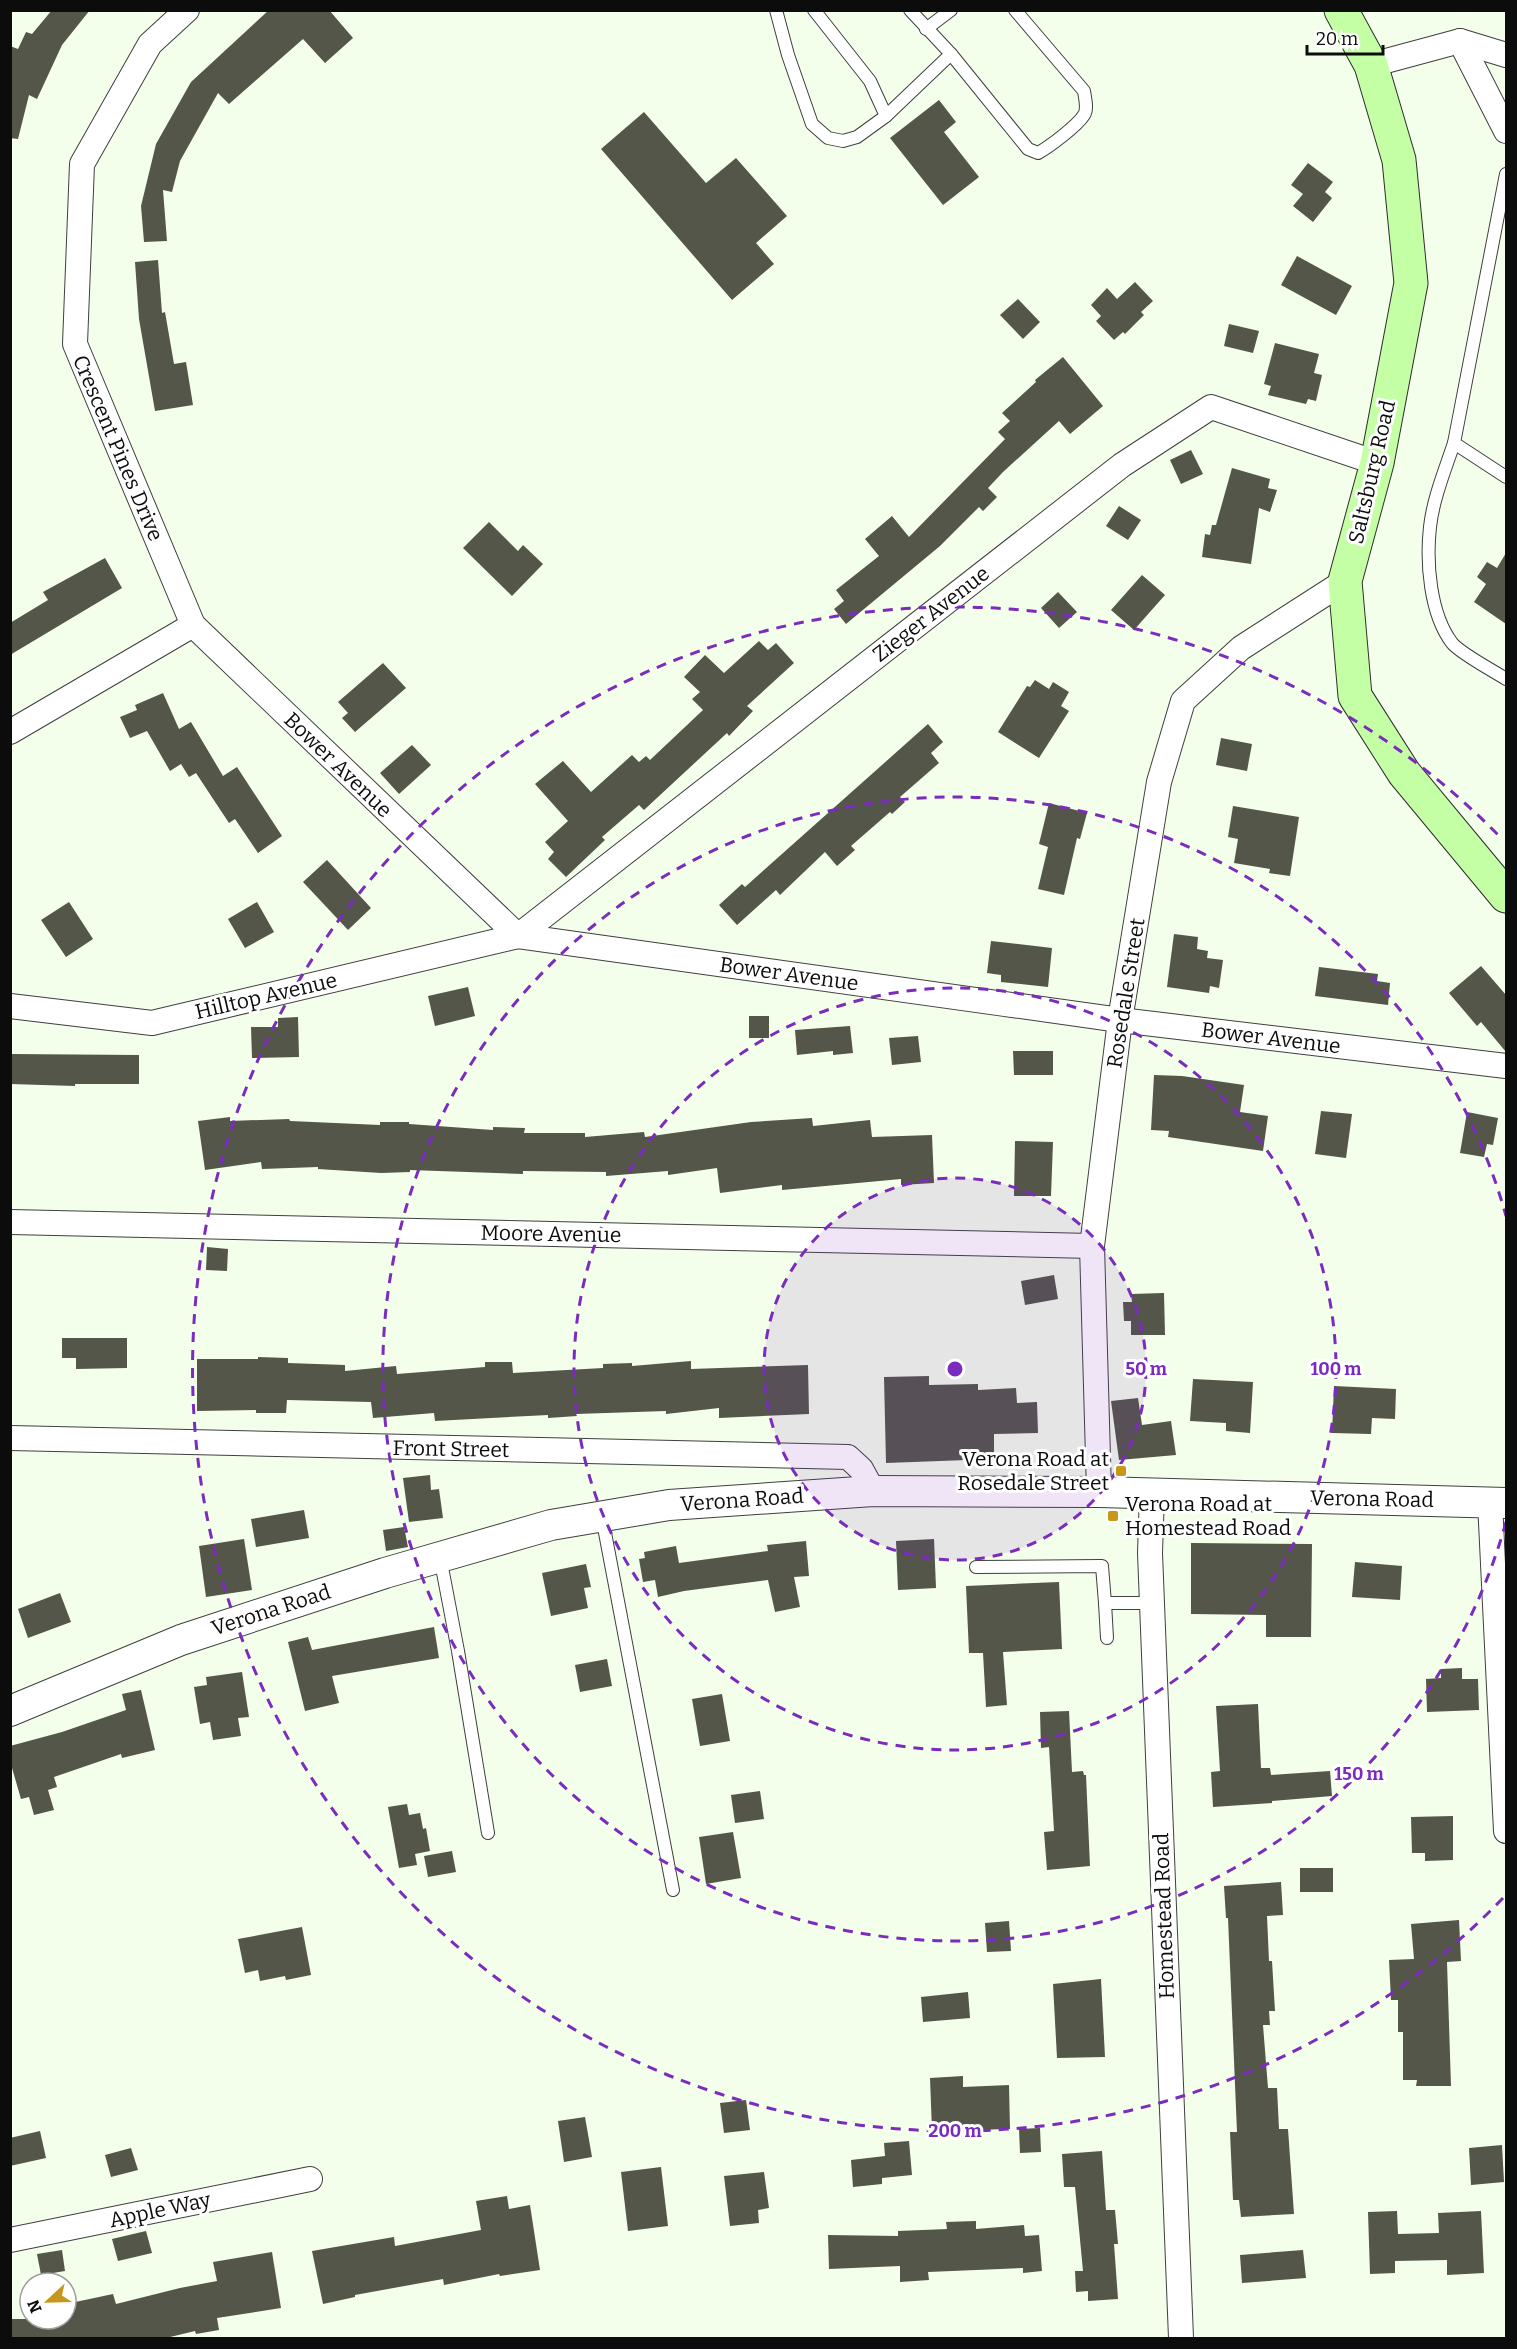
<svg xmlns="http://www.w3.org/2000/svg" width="1517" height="2349" font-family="Bitter,serif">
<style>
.building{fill:#535648}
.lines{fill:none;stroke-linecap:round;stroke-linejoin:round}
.service-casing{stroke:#3f3f3f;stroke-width:14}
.minor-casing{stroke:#3f3f3f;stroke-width:26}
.tertiary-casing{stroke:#3f3f3f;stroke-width:32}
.secondary-casing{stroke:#2e2e2e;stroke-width:35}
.service{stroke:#fff;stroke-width:12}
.minor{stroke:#fff;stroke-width:24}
.tertiary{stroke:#fff;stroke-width:30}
.secondary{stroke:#c4ffa6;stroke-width:33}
.ring{fill:none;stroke:#7b2cbf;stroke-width:3;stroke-dasharray:10 8}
.poi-dot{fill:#c7971a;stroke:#fff;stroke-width:2}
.labels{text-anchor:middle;stroke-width:6;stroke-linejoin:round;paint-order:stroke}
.street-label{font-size:21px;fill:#0c0c0c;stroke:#fff}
.poi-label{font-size:21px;fill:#0c0c0c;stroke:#fff;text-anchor:end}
.centre{fill:#7b2cbf;stroke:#fff;stroke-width:3}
.ring-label{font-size:18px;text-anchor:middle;font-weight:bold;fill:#7b2cbf;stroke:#fff;stroke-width:6;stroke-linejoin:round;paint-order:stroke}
</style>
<rect width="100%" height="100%" fill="#f4ffeb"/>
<!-- building -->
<g class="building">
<path d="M52,10h38l-28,35 -25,54 -8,-4 -11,44 -8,-1v-92l8,3 8,-17 6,2z"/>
<path d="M269,10h60l24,28 -28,25 -22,-24 -74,65 -11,-11 -38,68 -8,31 -9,-2 4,51 -23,1 -3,-36 15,-62 35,-62z"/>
<path d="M939,100l17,22 -12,10 35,45 -36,28 -53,-67z"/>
<path d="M644,112l62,71 30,-25 51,58 -31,27 18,21 -42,36 -131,-151z"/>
<path d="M1308,163l25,19 -8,10 7,6 -19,24 -20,-16 10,-12 -12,-9z"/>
<path d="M1297,256l55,30 -16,29 -55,-30z"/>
<path d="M158,260l4,53 3,-1 9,52 12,-2 7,43 -38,6 -16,-92 -4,-57z"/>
<path d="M1135,282l18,19 -12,11 3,3 -19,19 -2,-2 -9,8 -18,-19 5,-5 -10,-11 16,-17 10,11z"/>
<path d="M1018,299l22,23 -17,17 -23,-24z"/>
<path d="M1229,324l30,7 -6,22 -29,-7z"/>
<path d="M1275,343l44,11 -5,19 8,2 -6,26 -8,-2 -2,5 -38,-9 3,-9 -7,-2z"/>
<path d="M1063,357l40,49 -33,28 -11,-13 -56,51 -15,16 9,9 -14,14 -4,-4 -39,39 -94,78 -12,-15 10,-8 -8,-11 43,-34 -14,-17 27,-23 17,21 96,-98 -7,-7 12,-11 -8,-8 34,-31 -1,-2z"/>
<path d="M1191,450l12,24 -22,10 -11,-24z"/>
<path d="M1232,468l38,11 -2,9 9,2 -7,22 -11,-4 -8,56 -49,-7 3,-23 5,1 2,-10h4z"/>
<path d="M1119,506l22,14 -13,20 -22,-14z"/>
<path d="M489,522l29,29 5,-6 20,19 -31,32 -49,-48z"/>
<path d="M1506,553v71l-32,-22 12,-18 -9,-7 10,-15 10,6z"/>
<path d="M105,558l17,30 -112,67v-32l38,-23 -5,-8z"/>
<path d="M1142,575l23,20 -31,35 -23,-20z"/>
<path d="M1058,592l19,20 -18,16 -18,-20z"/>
<path d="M759,641l9,9 8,-7 18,20 -47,43 6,5 -24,25 -2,-3 -83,77 -5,-5 -37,32 3,3 -39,37 -18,-18 6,-7 -9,-10 23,-21 -33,-37 28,-23 28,31 41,-37 7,7 7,-6 4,4 53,-50 -11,-11 8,-7 -16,-15 21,-22 19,18z"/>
<path d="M383,663l23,25 -51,44 -13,-14 6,-5 -10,-11z"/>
<path d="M1035,680l14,9 4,-7 16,10 -8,14 8,5 -30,47 -41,-26 29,-46 3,1z"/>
<path d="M163,693l16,36 12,-7 32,54 14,-9 45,69 -24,17 -23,-34 -6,4 -33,-50 -7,4 -8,-13 -11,7 -23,-40 -17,7 -10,-21 17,-7 -2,-5z"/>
<path d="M928,724l15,18 -12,11 8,10 -39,34 5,5 -13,12 -2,-2 -39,34 4,4 -18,16 -12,-14 -45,43 -4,-5 -39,35 -18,-20 23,-21 3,3z"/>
<path d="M1221,738l31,6 -5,27 -31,-6z"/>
<path d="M412,745l19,20 -32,29 -19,-21z"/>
<path d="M1049,803l38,10 -7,26 -3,-1 -13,57 -26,-6 10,-42 -9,-3z"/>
<path d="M1233,806l66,11 -9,59 -21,-3 1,-4 -36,-6 4,-24 -10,-2z"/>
<path d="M327,860l44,48 -23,22 -45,-48z"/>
<path d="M69,902l24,37 -27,18 -25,-37z"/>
<path d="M257,902l17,30 -29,16 -17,-29z"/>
<path d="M1174,934l24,3 -1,12 11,2 -1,7 16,2 -4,28 -9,-2 -1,7 -42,-6z"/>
<path d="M991,941l61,7 -4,39 -47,-5v-7l-14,-2z"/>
<path d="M1481,966l25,29v57l-25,-30 -4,4 -28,-33z"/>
<path d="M1319,967l59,7 -1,7 13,2 -2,22 -73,-9z"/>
<path d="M468,987l7,29 -40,10 -7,-30z"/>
<rect x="749" y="1016" width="20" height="22"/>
<path d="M298,1017l1,40 -47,1 -1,-31h27v-9z"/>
<path d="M850,1026l3,27 -20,2v-4l-36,4 -2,-25z"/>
<path d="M918,1036l3,26 -29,3 -3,-27z"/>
<path d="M1013,1051h40v24h-39z"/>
<path d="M10,1054l129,1v29h-64v2l-65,-2z"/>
<path d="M1154,1075l28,1 62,9 -4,27 28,4 -5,35 -95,-14 1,-6 -18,-1z"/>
<path d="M1321,1111l31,3 -6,44 -31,-4z"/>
<path d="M1467,1112l31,6 -5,27 -6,-1 -3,13 -24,-4z"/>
<path d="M230,1117v4l59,-2 1,2 90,4v-3h29v2l84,6v-3l32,1 -1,5h61v4l59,-5 1,5 106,-15 61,-4 1,8 57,-6 2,17 60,-2 2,48 -33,2v-6l-119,11v-5l-62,8 -3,-25 -49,7v-4l-62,5v-4l-83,-1v3l-113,-4v2l-29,1 -63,-4v-2l-56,2 -1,-7 -56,8 -7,-49z"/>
<path d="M1015,1141l38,1 -2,54h-37z"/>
<path d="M207,1247l21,2 -1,22 -21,-1z"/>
<path d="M1054,1275l4,24 -33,6 -4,-24z"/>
<path d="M1164,1293l1,42h-34v-14h-7l-1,-19h9l-1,-8z"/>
<path d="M62,1338h65v30l-51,1v-11h-14z"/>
<path d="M258,1357l30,1v5l57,2v6l51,-5 1,8 88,-7v-5h27l1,11 90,-5v-4l29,-1v3l59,-5v8l117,-4 1,49 -90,4v-10l-53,6v-3l-90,3 1,2 -29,2v-3l-113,6 -1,-8 -61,5 -2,-16 -84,-2 -1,13h-30v-3l-59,1v-52h61z"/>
<path d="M929,1376v9l49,-1v6l38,-2 1,15 20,-1 1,31 -44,1v25l-108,4 -2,-86z"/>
<path d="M1193,1379l60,3 -3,51 -24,-2v-8l-36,-2z"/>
<path d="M1334,1386l62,3 -1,30 -23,-1 -1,16 -39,-1z"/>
<path d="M1138,1398l4,27 29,-4 5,34 -57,5 -8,-59z"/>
<path d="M430,1475l1,15 8,-1 4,29 -34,4 -6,-44z"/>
<path d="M304,1510l5,28 -53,9 -5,-28z"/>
<path d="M404,1527l4,20 -22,4 -3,-21z"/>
<path d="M244,1539l8,51 -46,7 -7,-51z"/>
<path d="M934,1539l2,49 -38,2 -2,-49z"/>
<path d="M806,1541l3,35 -15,1 6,30 -25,5 -7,-32 -84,11 -26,6 -3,-17 -12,2 -4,-23 6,-1 -1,-6 32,-6 3,17 89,-12 -1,-6z"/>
<path d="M1191,1543l121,1 -1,93h-45v-22l-75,-1z"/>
<path d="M1355,1562l47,4 -2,34 -48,-3z"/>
<path d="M586,1564l5,23 -7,1 4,20 -37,8 -9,-43z"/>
<path d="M1059,1582l3,67 -59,3 4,53 -21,2 -3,-54h-14l-3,-67z"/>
<path d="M60,1593l11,29 -43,16 -10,-29z"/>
<path d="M434,1627l5,31 -107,18 7,27 -34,8 -17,-69 20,-5 4,13z"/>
<path d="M607,1659l5,27 -32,6 -5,-27z"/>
<path d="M1462,1668v11h16l1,31 -52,2 -1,-33 15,-1v-9z"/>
<path d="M242,1672l7,45 -11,1 3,18 -28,4 -3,-18 -10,2 -6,-37 13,-2 -1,-8z"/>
<path d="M141,1690l14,60 -33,8 -1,-4 -67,23 3,10 -9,3 6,20 -20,5 -5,-18 -8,2 -11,-38v-15l52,-14 64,-22 -4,-16z"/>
<path d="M722,1694l8,47 -30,5 -8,-47z"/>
<path d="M1258,1704l3,64h9l1,7 59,-4 2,25 -60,5v2l-59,4 -2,-35 9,-1 -4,-65z"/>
<path d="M1069,1711l3,61 11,-1 1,4h2l4,91 -43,4 -3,-38 10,-1 -5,-84 -8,1 -1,-36z"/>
<path d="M760,1791l4,28 -29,4 -4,-28z"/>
<path d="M407,1804l2,11 11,-2 3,16 3,-1 4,23 -15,3 2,11 -18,3 -11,-61z"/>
<path d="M1453,1816v44l-28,1v-8h-13l-1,-36z"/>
<path d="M733,1832l8,46 -35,6 -7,-47z"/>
<path d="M452,1851l4,21 -28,5 -4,-21z"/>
<rect x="1300" y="1868" width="33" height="24"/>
<path d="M1281,1882l2,33 -16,1 2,45h3l3,50h-6l1,14h-7l5,63h9l2,41h9l6,85 -53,3 -2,-17h-6l-3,-68h7l-9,-214h-2l-2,-32z"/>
<path d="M1459,1920l2,41 -14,1 4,124h-35l1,-6h-14v-48h-5v-32h-7l-2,-40 25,-1 -3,-35z"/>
<path d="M1009,1921l2,30 -24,1 -2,-29z"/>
<path d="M302,1927l9,48 -25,5 -1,-4 -25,5 -2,-11 -13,3 -7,-34z"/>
<path d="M1101,1979l4,78 -48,1 -4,-74z"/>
<path d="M968,1992l2,26 -47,4 -2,-25z"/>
<path d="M963,2076v11l46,-2 1,44 -78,2 -2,-53z"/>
<path d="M746,2100l4,30 -26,3 -4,-30z"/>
<path d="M585,2117l7,40 -28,5 -6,-41z"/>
<path d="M1040,2128l1,24 -21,1 -1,-24z"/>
<path d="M40,2131l6,27 -36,8v-28z"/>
<path d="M909,2141l3,34 -30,3v6l-29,3 -2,-27 34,-4 -1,-13z"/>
<path d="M1502,2145l2,37 -33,3 -2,-37z"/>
<path d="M131,2148l7,22 -27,7 -6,-22z"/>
<path d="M1102,2151l4,59h9l3,34h-4l4,55 -30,2v-10l-12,1 -1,-21h8l-8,-84h-11l-2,-33z"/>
<path d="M661,2167l7,59 -40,5 -7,-59z"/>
<path d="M764,2172l5,36 -11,2 1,13 -29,3 -6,-50z"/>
<path d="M507,2196l2,13 21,-4 10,65 -40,6 -1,-2 -55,11 -1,-6 -88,16v2l-32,7 -11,-53 82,-14 1,9 86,-16 -5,-29z"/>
<path d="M1397,2211l1,23 41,-1 -1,-20 43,-2 3,62 -37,2v-15l-52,1v12l-25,1 -2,-62z"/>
<path d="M976,2221v8l48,-4 1,11 14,-1 3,36 -19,2v-5l-95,4 1,8 -29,2v-16l-71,3 -1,-34 70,1v-5l49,-2 -1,-7z"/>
<path d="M146,2231l6,22 -34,8 -6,-22z"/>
<path d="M62,2250l3,21 -24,4 -4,-21z"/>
<path d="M1303,2250l3,28 -64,5 -2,-28z"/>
<path d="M272,2252l9,56 -64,10 2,12 -23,4 -1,-3 -29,7h-156v-19h56v-15l47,-10 3,10 64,-16 37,-7 -4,-19z"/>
</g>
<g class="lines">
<!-- service casing -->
<g class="service-casing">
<g id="service">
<path d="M776,10l12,45 24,69 16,14 15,3 14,-4 29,-21 65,-62 -41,-44"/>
<path d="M814,10l56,71 16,35"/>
<path d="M926,29l25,-19"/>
<path d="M951,54l77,95 10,4c11,-6 39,-27 46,-38 4,-6 1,-17 0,-24l-69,-81"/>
<path d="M1506,174l-52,269 52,34"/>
<path d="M1454,443c-9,27 -21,56 -24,84 -4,36 0,87 22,116 9,11 42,28 54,36"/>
<path d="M602,1517l71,373"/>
<path d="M440,1557l18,94 30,182"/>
<path d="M976,1567l126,-1 3,37h47"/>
<path d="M1105,1603l2,35"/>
</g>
</g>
<!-- minor casing -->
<g class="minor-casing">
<g id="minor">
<path d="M187,10l-37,34 -68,120 -7,180 118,281 325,311 602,84 386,46"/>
<path d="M1460,41l46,90"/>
<path d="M1371,65l89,-24 46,14"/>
<path d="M10,732l183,-107"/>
<path d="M10,1006l142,17 366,-87 604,-471 89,-58 166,56"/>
<path d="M10,1222l1082,24"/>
<path d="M10,1438l838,19 13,12 12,22"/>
<path d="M1099,1492l-7,-246 28,-226 39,-238 24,-81 58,-53 104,-67"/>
<path d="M1152,1494l-2,59 31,785"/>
<path d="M1490,1502l16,329"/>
<path d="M10,2240l300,-61"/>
</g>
</g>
<!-- tertiary casing -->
<g class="tertiary-casing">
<path id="tertiary" d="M10,1711l171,-71 204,-67 166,-48 118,-20 204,-14 226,1 407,11"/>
</g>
<!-- secondary casing -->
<g class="secondary-casing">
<path id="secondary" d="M1341,10l30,55 28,95 12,123 -34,180 -32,118 10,115 49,77 102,123"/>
</g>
<!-- service -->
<use href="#service" class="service"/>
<!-- minor -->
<use href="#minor" class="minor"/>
<!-- tertiary -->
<use href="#tertiary" class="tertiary"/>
<!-- secondary -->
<use href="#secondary" class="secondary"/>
</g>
<!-- distance rings -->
<circle cx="955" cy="1369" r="191" fill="#7b2cbf" fill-opacity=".12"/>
<g class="ring">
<circle cx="955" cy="1369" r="191"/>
<circle cx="955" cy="1369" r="381"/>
<path d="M1506 1522A572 572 0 1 1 1506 1216"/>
<path d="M1503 1898A762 762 0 1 1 1503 840"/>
</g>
<!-- markers -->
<g class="poi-dot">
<rect x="1115" y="1465" width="12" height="12" rx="3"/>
<rect x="1107" y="1510" width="12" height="12" rx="3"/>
</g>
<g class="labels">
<!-- street labels -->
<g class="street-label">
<text transform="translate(118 448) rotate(67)" y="7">Crescent Pines Drive</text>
<text transform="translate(1372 472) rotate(-77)" y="7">Saltsburg Road</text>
<text transform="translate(931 614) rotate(-38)" y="7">Zieger Avenue</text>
<text transform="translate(338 765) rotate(44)" y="7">Bower Avenue</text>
<text transform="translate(789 974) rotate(8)" y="7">Bower Avenue</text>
<text transform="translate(1126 993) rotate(-81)" y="7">Rosedale Street</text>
<text transform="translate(266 996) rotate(-13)" y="7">Hilltop Avenue</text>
<text transform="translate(1271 1038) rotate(7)" y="7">Bower Avenue</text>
<text transform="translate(551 1234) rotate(1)" y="7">Moore Avenue</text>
<text transform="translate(451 1449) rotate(1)" y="7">Front Street</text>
<text transform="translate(1372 1499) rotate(1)" y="7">Verona Road</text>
<text transform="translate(742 1500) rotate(-4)" y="7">Verona Road</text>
<text transform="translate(271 1610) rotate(-18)" y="7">Verona Road</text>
<text transform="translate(1164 1916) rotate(-92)" y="7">Homestead Road</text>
<text transform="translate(160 2210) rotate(-12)" y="7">Apple Way</text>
</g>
<!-- poi labels -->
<g class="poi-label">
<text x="1109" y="1466">Verona Road at<tspan x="1109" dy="24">Rosedale Street</tspan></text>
<text x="1125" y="1511" text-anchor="start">Verona Road at<tspan x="1125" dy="24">Homestead Road</tspan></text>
</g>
</g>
<circle cx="955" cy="1369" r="9" class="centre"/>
<g class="ring-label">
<text x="1146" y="1375">50 m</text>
<text x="1336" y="1375">100 m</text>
<text x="1359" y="1780">150 m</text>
<text x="955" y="2137">200 m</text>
</g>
<!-- border -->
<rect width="1517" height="2349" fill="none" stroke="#0c0c0c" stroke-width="24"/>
<!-- north arrow -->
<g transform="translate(48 2301) rotate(248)"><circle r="28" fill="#ffffff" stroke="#9e9e9e" stroke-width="1.5"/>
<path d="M0-4.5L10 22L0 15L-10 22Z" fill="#c7971a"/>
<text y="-9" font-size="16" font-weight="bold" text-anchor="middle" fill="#0c0c0c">N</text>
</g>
<!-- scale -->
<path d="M1307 45v9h76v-9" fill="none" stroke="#0c0c0c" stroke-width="3"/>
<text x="1316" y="45" font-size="18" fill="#0c0c0c" stroke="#ffffff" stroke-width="4.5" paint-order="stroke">20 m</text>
</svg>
